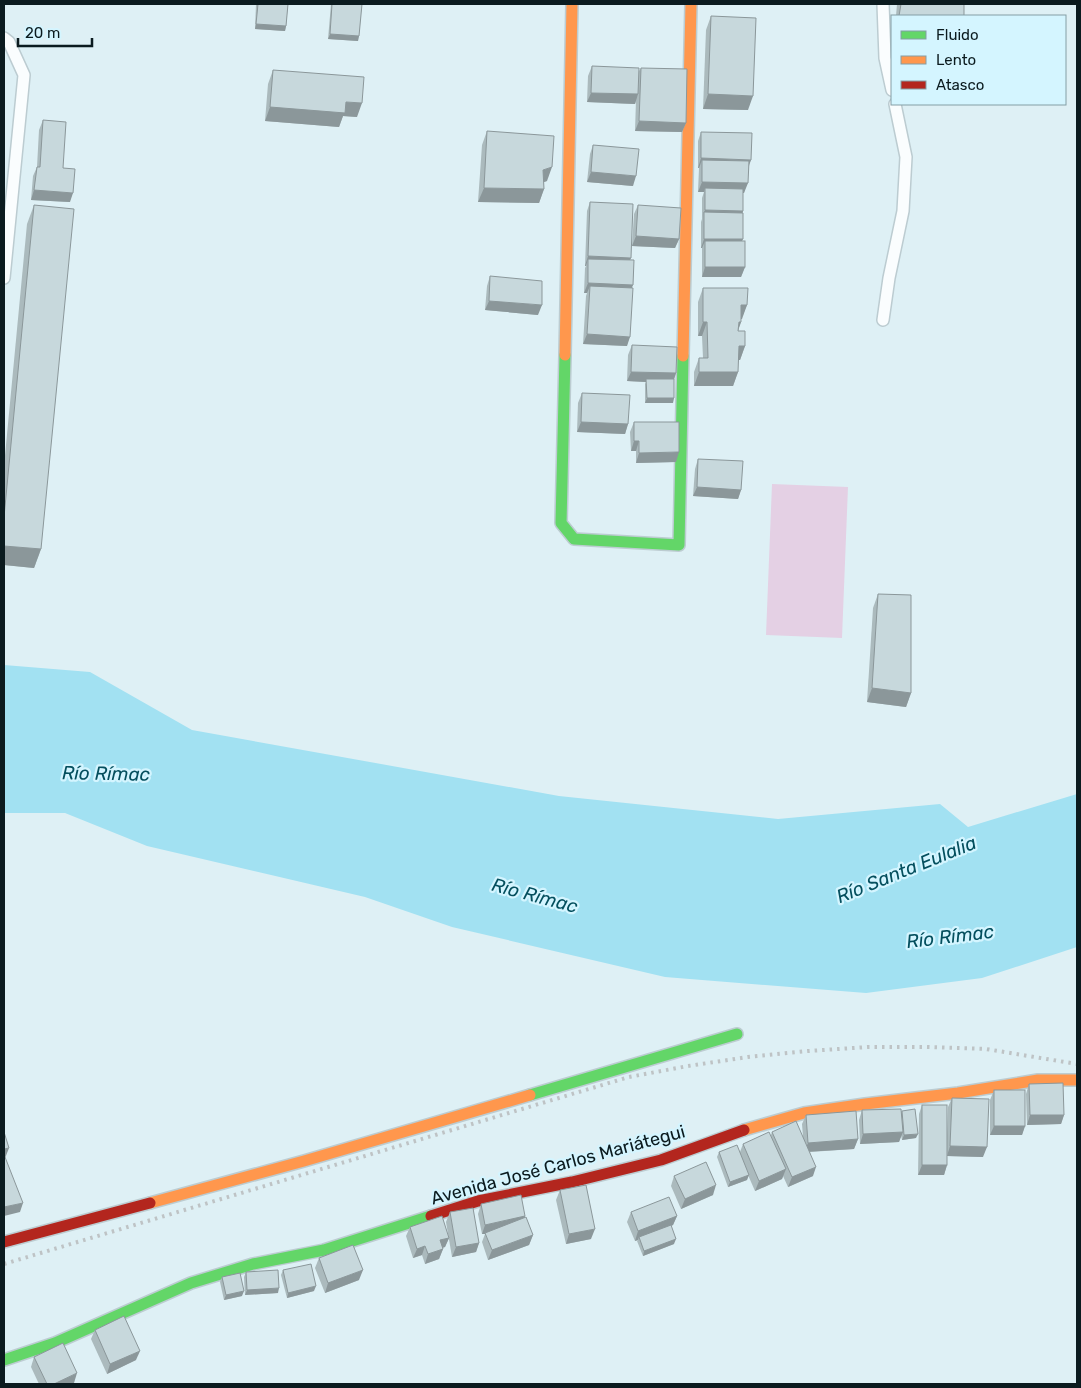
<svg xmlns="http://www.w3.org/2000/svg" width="1081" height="1388" font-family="Rubik,sans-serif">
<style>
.park{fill:#e4d0e4}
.water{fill:#a2e1f2}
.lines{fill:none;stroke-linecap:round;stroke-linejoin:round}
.lane-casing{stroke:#bcccd1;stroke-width:14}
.fast-casing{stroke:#bcccd1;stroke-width:14}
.slow-casing{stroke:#bcccd1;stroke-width:14}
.jam-casing{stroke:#bcccd1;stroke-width:14}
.lane{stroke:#fafdfe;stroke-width:11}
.fast{stroke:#63d668;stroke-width:11}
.slow{stroke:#ff974d;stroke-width:11}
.jam{stroke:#b3261e;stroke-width:11}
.rail{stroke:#bec3c5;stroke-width:4;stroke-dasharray:2.5 5;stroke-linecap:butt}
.wall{fill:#abbabd}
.shaded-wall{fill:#8b979a}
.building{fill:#c7d8dc;stroke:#8b979a}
.labels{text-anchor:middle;stroke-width:4.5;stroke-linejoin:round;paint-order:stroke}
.street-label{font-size:18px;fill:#0b1b1f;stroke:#d4f5ff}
.water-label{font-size:19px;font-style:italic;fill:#044f5e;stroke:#d4f5ff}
</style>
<rect width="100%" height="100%" fill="#def0f5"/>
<!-- park -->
<path class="park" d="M772,484l76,3 -6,151 -76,-3z"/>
<!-- water -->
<path class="water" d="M4,665l86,7 102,58 367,66 219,23 162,-15 28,23 109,-33v153l-95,31 -116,15 -201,-16 -213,-50 -87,-30 -218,-51 -82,-33h-61z"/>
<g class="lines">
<!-- lane casing -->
<g class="lane-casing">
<g id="lane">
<path d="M883,4l2,54 7,32"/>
<path d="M4,38l5,4 15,33 -20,203"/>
<path d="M883,320l6,-42 14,-67 3,-54 -11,-53"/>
</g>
</g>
<!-- fast casing -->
<g class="fast-casing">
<g id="fast">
<path d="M565,355l-4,168 13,16 105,6 4,-189"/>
<path d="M530,1095l207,-61"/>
<path d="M4,1360l51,-17 136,-60 62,-19 71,-14 107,-34"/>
</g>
</g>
<!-- slow casing -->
<g class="slow-casing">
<g id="slow">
<path d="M565,355l7,-351"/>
<path d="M683,356l8,-352"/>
<path d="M744,1130l60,-17 61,-9 93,-11 80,-13h39"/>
<path d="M150,1203l154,-42 226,-66"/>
</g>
</g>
<!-- jam casing -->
<g class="jam-casing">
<g id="jam">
<path d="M431,1216l47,-15 94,-19 89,-22 83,-30"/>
<path d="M4,1242l146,-39"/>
</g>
</g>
<!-- lane -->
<use href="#lane" class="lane"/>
<!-- fast -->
<use href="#fast" class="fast"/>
<!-- slow -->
<use href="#slow" class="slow"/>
<!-- jam -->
<use href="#jam" class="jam"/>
<!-- rail -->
<path class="rail" d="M4,1264l625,-187 59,-11 60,-9 60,-6 60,-4h59l59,2 91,15"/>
</g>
<!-- wall -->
<g class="wall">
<path d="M256,4h32l-2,22 -1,5 -30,-2z"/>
<path d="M331,4h31l-4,37 -30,-2z"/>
<path d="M897,4h67v12h-68z"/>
<path d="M711,16l37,94 -45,-1 3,-79z"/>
<path d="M592,66l47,5 2,-3 45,55 -4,9 -47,-1 1,-31 -1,4 -48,-2 1,-26z"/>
<path d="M273,70l84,47 -14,-1 -4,11 -74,-6 3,-37z"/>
<path d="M43,120l20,48 7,34 -39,-2 2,-24 4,-9 2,-37z"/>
<path d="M487,131l60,50 -3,1v7l-5,14 -61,-1 4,-57z"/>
<path d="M701,132l50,28 -2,6 -5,27h-1l-1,48 3,26 -4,10h-39v-29h-1v-26l1,-3v-21l2,-6h-6l1,-24h-1v-27z"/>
<path d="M593,145l40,41 -46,-4 3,-28z"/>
<path d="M590,202l40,58 2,28 -5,58 -44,-2 3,-48 1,-3h-3l1,-25 1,-2h-1l2,-55z"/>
<path d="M34,205l7,344 -7,19 -30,-3v-99l23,-242z"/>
<path d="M638,205l41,34 -4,9 -43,-2 2,-32z"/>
<path d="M490,276l48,39 -53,-5 2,-24z"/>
<path d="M703,288l44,17 -6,14v3l-3,9 7,15 -5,14h-2v12l-5,14h-39v-14l5,-14h4l-1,-22h-4v-34z"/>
<path d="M632,345l44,28 -2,7 -1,23h-28v-19l1,-2 -19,-1 1,-26z"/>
<path d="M582,393l46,31 -3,10 -48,-2 1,-29z"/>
<path d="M634,422l42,40 -40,1v-12h-5l-1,-19z"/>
<path d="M698,459l43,31 -3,9 -45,-3 2,-27z"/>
<path d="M878,594l33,99 -5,14 -39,-5 6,-94z"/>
<path d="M1029,1084l35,31 -3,9 -34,1 -1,-31z"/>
<path d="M994,1090l31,36 -3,9h-32v-35z"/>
<path d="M952,1098l31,59 -36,-1v9l-3,10h-26l1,-61 3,-9 25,30 1,-28z"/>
<path d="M862,1110l39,1 15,27 -14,2 -1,-5 -2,7 -39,2 -1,-24z"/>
<path d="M806,1115l52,24 -4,10 -44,3 3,24 -25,11 -5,-11 -1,3 -27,12 -7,-16 -1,5 -19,7 -11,-30 2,-5h21l3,-8 28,-9 1,-3 31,5 -1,-13z"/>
<path d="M674,1176l39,19 -32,14 -10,-23z"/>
<path d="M560,1190l31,49 -25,5 -10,-44z"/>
<path d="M481,1204l44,12v2l8,17 -4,10 -41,15 -6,-18 3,-8h-3l-4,-20z"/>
<path d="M450,1212l29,31 -3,9 -24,5 -6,-35z"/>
<path d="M631,1212l46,4 -4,9 -2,1 3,18 -31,12 -6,-15 1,-1 -3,1 -8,-19z"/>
<path d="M410,1227l39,11 -4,9 -3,1 1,1 -4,10 -14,5 -3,-9 -9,3 -7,-22z"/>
<path d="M319,1258l40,22 -34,13 -10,-25z"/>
<path d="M283,1270l31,21 -27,7 -6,-23z"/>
<path d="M246,1272l32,21 -33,2 -1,-18z"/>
<path d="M222,1277l20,19 -18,4 -4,-18z"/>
<path d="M95,1330l41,30 -29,14 -16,-35z"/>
<path d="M34,1357l40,26 -3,1h-32l-8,-17z"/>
</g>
<!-- shaded-wall -->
<g class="shaded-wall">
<path d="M256,24l30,2 -1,5 -30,-2z"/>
<path d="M330,34l29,2 -1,5 -30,-2z"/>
<path d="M591,93l47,1 -3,10 -48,-2z"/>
<path d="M708,94l45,2 -5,14 -45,-1z"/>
<path d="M346,102l16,1 -5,14 -14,-1 -4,11 -74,-6 5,-14z"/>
<path d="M639,121l47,2 -4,9 -47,-1z"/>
<path d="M701,158l50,2 -4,9 -45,-9 -3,8h-1z"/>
<path d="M552,167l-5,14 -9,3 5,-14z"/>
<path d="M591,172l45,4 -3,10 -46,-4z"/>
<path d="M702,182l46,1 -4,10 -39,-1v-4l-1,4h-6z"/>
<path d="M484,188l60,1 -5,14 -61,-1z"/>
<path d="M34,190l39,3 -3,9 -39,-2z"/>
<path d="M705,210l38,1 -3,9 -36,-8 -3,7z"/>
<path d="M636,236l43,3 -4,9 -43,-2z"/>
<path d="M704,239h39l-4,9 -34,-7 -3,7h-1z"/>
<path d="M588,256l43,2 -4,9 -39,-8 -2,7h-1z"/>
<path d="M705,267h40l-4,10h-39z"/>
<path d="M588,283l45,2 -4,10 -39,-9 -3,7h-3z"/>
<path d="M489,301l53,4 -4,10 -53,-5z"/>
<path d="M741,305h6l-5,14h-6z"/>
<path d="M703,322h4l-5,14h-4z"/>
<path d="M739,322h2l-5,14z"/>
<path d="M587,334l43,3 -3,9 -44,-2z"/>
<path d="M739,346h6l-5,14h-6z"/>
<path d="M631,372l45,1 -3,9 -27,-3v3l-19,-1z"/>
<path d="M699,372h39l-5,14h-39z"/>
<path d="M647,398h27l-1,5h-28z"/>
<path d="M581,422l47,2 -3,10 -48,-2z"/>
<path d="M634,441h5l-3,10h-5z"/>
<path d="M679,452l-3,10 -40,1 3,-10z"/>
<path d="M697,487l44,3 -3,9 -45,-3z"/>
<path d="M4,546l37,3 -7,19 -30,-3z"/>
<path d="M872,688l39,5 -5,14 -39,-5z"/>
<path d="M1030,1115h34l-3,9 -34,1z"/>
<path d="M994,1126h31l-3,9h-32z"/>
<path d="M903,1132l-4,10 -39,2 3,-10z"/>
<path d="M918,1134l-2,4 -14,2 2,-5z"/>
<path d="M858,1139l-4,10 -50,3 4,-9z"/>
<path d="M950,1146l37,1 -4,10 -36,-1z"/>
<path d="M9,1148l-5,13v-12z"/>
<path d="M922,1165h25l-3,10h-26z"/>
<path d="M816,1167l-3,9 -25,11 4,-10z"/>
<path d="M786,1169l-4,10 -27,12 4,-10z"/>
<path d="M749,1175l-2,5 -19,7 2,-5z"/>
<path d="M716,1185l-3,10 -32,14 4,-10z"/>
<path d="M23,1203l-3,9 -16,4v-9z"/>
<path d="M525,1216l-3,10 -37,7v1h-3l3,-9z"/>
<path d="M677,1216l-4,9 -33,14 -1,-2 -1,3 -3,1 3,-10z"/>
<path d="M595,1229l-4,10 -25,5 3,-10z"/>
<path d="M533,1235l-4,10 -41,15 4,-10z"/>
<path d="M449,1238l-4,9 -9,3 4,-10z"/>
<path d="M676,1239l-2,5 -31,12 1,-5z"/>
<path d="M479,1243l-3,9 -24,5 4,-10z"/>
<path d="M425,1246l-3,9 -9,3 4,-9z"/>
<path d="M443,1249l-4,10 -14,5 3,-10z"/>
<path d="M363,1270l-4,10 -34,13 3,-10z"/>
<path d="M316,1286l-2,5 -27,7 1,-5z"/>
<path d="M279,1288l-1,5 -33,2 2,-5z"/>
<path d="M244,1291l-2,5 -18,4 2,-5z"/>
<path d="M140,1351l-4,9 -29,14 3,-10z"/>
<path d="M77,1373l-3,10 -3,1h-17z"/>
</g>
<!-- building -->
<g class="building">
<path d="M258,4h30l-2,22 -30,-2z"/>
<path d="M332,4h30l-3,32 -29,-2z"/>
<path d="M901,4h63v12h-65z"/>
<path d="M711,16l45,2 -3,78 -45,-2z"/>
<path d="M592,66l47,2 -1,26 -47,-1z"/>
<path d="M641,68l46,1 -1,54 -47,-2z"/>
<path d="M273,70l91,7 -2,26 -16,-1 -1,11 -75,-6z"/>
<path d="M43,120l23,2 -3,46 12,1 -2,24 -39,-3 3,-23h3z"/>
<path d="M487,131l67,5 -2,31 -9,3 1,19 -60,-1z"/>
<path d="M701,132l51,1 -1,27 -50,-2z"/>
<path d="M593,145l46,4 -3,27 -45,-4z"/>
<path d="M702,160l47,1 -1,22 -46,-1z"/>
<path d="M705,188l38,1v22l-38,-1z"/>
<path d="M590,202l43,2 -2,54 -43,-2z"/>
<path d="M34,205l40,4 -33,340 -37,-3v-29z"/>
<path d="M638,205l43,3 -2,31 -43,-3z"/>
<path d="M704,212l39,1v26h-39z"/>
<rect x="705" y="241" width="40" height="26"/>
<path d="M588,259l46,1 -1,25 -45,-2z"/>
<path d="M490,276l52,5v24l-53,-4z"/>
<path d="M590,286l43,2 -3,49 -43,-3z"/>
<path d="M703,288h45l-1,17h-6v17h-2l-1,9h7v15h-6l-1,26h-39v-14h9l-1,-36h-4z"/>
<path d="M632,345l45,2 -1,26 -45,-1z"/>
<path d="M646,379h28v19h-27z"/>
<path d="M582,393l48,2 -2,29 -47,-2z"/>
<path d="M634,422h45v30l-40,1v-12h-5z"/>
<path d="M698,459l45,2 -2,29 -44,-3z"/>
<path d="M878,594l33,1v98l-39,-5z"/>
<path d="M1063,1083l1,32h-34l-1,-31z"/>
<rect x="994" y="1090" width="31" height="36"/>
<path d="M952,1098l37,1 -2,48 -37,-1z"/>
<rect x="922" y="1105" width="25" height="60"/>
<path d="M901,1109l2,23 -40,2 -1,-24z"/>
<path d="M915,1109l3,25 -14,1 -2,-24z"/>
<path d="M856,1111l2,28 -50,4 -2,-28z"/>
<path d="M796,1121l20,46 -24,10 -20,-45z"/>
<path d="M4,1132l5,16 -5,1z"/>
<path d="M769,1132l17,37 -27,12 -16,-37z"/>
<path d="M737,1145l12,30 -19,7 -11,-30z"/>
<path d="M4,1157h1l18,46 -19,4z"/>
<path d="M706,1162l10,23 -31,14 -11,-23z"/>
<path d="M586,1185l9,44 -26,5 -9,-44z"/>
<path d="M521,1195l4,21 -40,9 -4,-21z"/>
<path d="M669,1197l8,19 -39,15 -7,-19z"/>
<path d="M473,1208l6,35 -23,4 -6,-35z"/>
<path d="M442,1216l7,22 -9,2 3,9 -15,5 -3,-8 -8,3 -7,-22z"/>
<path d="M526,1217l7,18 -41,15 -7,-17z"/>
<path d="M671,1225l5,14 -32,12 -5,-14z"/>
<path d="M353,1245l10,25 -35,13 -9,-25z"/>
<path d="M311,1264l5,22 -28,7 -5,-23z"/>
<path d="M278,1270l1,18 -32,2 -1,-18z"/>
<path d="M240,1273l4,18 -18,4 -4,-18z"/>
<path d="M124,1316l16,35 -30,13 -15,-34z"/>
<path d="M63,1343l14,30 -23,11h-7l-13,-27z"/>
</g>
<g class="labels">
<!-- street labels -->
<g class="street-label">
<text transform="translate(558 1165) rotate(-15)" y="6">Avenida José Carlos Mariátegui</text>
</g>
<!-- water labels -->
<g class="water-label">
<text transform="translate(106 773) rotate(1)" y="7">Río Rímac</text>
<text transform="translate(906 869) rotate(-22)" y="7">Río Santa Eulalia</text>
<text transform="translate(535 895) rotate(15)" y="7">Río Rímac</text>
<text transform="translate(950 936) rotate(-7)" y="7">Río Rímac</text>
</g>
</g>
<!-- border -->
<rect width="1081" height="1388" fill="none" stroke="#0b1b1f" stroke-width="10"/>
<!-- legend -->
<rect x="891" y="15" width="175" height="90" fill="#d4f5ff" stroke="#849ea5"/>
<rect x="901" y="31" width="25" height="8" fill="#63d668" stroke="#849ea5"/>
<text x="936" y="40" font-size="15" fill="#0b1b1f">Fluido</text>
<rect x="901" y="56" width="25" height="8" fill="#ff974d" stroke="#849ea5"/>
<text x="936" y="65" font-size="15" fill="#0b1b1f">Lento</text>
<rect x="901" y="81" width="25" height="8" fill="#b3261e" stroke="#849ea5"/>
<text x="936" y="90" font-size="15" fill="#0b1b1f">Atasco</text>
<!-- scale -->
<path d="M18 38v8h74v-8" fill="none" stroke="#0b1b1f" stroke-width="2.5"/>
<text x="25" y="38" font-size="15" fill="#0b1b1f" stroke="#d4f5ff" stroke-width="4" paint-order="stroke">20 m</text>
</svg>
